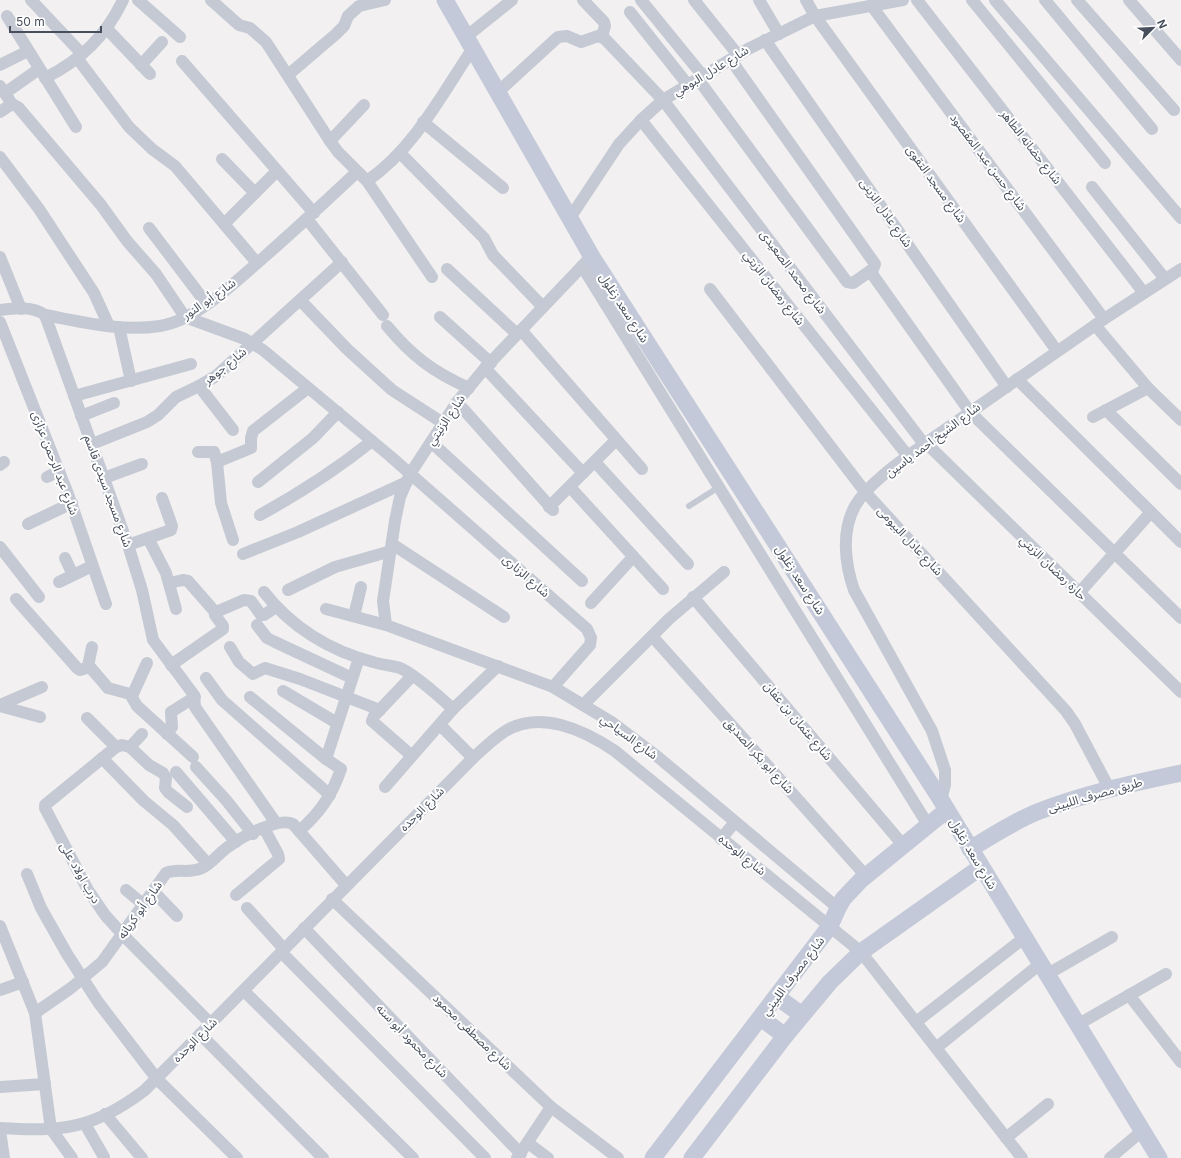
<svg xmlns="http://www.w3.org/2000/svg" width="1181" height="1158" font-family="Inter,'Noto Sans Arabic',sans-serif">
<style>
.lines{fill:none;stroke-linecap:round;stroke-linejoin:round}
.lane{stroke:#c4c9d4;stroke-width:6}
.street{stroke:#c4c9d4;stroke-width:12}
.secondary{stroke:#c3c9d8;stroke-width:17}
.labels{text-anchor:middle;stroke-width:4;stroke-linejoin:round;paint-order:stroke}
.street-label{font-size:12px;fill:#484f5c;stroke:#fff}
</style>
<rect width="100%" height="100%" fill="#f2f0f0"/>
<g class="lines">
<!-- lane -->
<path class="lane" d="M689,506l30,-19"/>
<!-- street -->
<g class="street">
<path d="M31,0l51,54"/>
<path d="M138,0l42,37"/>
<path d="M211,0l28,25 11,3 16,14 64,99 8,11 29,29 65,96"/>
<path d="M583,0l21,22 1,4 -3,10"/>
<path d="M641,0l62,76"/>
<path d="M694,0l44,55"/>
<path d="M759,0l20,34"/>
<path d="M806,0l9,16 242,335"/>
<path d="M917,0l227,293"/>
<path d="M972,0l133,163"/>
<path d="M995,0l186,218"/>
<path d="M1045,0l107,129"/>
<path d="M1077,0l97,110"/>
<path d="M1129,0l52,60"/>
<path d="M871,5l233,314"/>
<path d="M630,12l58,73"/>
<path d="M7,16l69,111"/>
<path d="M107,29l43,45"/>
<path d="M467,36l45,-36"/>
<path d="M765,40l242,347"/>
<path d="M77,58l52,69 23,22 23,17 82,97"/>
<path d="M182,61l132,152"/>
<path d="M0,65l28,-14"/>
<path d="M141,65l21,-23"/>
<path d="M288,75l48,-41 8,-8 4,-10 11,-10 26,-6"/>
<path d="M45,78c36,-18 61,-42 78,-78"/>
<path d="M698,79l149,203 6,1 20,-14 2,-5 -144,-204"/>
<path d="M0,86l12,18 6,3 83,98 26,36 29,33 29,43"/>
<path d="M498,92l60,-55 9,-1 14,6 17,-6 7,3 58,61 261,344"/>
<path d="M5,93l34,-24"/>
<path d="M0,112l12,-8"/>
<path d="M641,120l267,336"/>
<path d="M423,122l80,66"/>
<path d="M330,141l34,-36"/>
<path d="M400,153l84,85 9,17 50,52"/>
<path d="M0,157l39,52 55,84 15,33"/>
<path d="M222,159l33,34"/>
<path d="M367,181c47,-32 75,-87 106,-133"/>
<path d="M1092,187l73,92"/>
<path d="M570,218l49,-74 22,-24 22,-20 85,-51 67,-33 88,-16"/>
<path d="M307,219l76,96"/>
<path d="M224,224l53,-53"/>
<path d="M149,228l57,75"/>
<path d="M0,257l21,52"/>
<path d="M582,266l346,559"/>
<path d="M447,269l70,65"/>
<path d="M870,271l100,141 211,206"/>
<path d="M710,289l156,204 200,218 9,13 35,66"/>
<path d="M300,300l47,49 45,41 51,33"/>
<path d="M0,310c15,-2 33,-4 45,5 38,7 77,17 115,11 37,-6 75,-44 103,-68 32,-28 63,-57 94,-86"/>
<path d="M45,315l83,230 14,45 11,50 41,55 1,12 81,116"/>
<path d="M185,317l60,22 18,11 127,106 197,173 4,9 -1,7 -37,42"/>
<path d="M440,317l51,46"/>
<path d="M0,322l68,172 38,110"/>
<path d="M1095,325l53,63 33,32"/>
<path d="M387,326c25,30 46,46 82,62"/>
<path d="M119,327l12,54"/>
<path d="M521,330l121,139"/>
<path d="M485,368l98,105"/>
<path d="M1017,379l164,163"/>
<path d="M199,386l34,44"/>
<path d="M74,396l117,-32"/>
<path d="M457,402l96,108"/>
<path d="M1106,410l75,74"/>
<path d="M81,416l33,-13"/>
<path d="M1093,417l55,-29"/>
<path d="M431,442l151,139"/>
<path d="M926,443l255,249"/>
<path d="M92,444l55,-22 11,-7 18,-18 23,-11 17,-10 126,-114"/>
<path d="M198,452h16l3,10"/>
<path d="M595,462l93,102"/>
<path d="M0,465l4,-3"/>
<path d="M47,477l12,-6"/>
<path d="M104,478l38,-14"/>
<path d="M258,482l55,-44 25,-26"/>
<path d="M570,487l93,102"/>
<path d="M549,507l67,-67"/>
<path d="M260,515c40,-22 77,-46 112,-74"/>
<path d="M28,524l44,-21"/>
<path d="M148,538l18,35 10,36"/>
<path d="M233,540l-12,-37 -4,-41 34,-14v-10l2,-7 55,-43"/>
<path d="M392,544l112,73"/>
<path d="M128,545l43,-15 1,-4 -10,-28"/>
<path d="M0,547l39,50"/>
<path d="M243,554l55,-22 109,-50"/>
<path d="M65,558l8,17"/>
<path d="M59,582l33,-16"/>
<path d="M169,583l14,-3 5,1 28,32"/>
<path d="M288,590l47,-23 56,-16"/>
<path d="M264,592c27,35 66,59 109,70 8,3 18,3 27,6 14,6 41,30 53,41"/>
<path d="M1079,593l72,-81"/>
<path d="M693,597l210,248"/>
<path d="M16,599l61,69 3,2 10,-3 18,21 22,6 7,12 56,51"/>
<path d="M591,603l42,-46"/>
<path d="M326,609l60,16 167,62 60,36 45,34 180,151"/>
<path d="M354,616l7,-29"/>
<path d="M257,625l10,13 8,4 77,36"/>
<path d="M386,625l-3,-24 12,-80 5,-24 10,-23 47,-72 28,-34 102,-107"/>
<path d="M652,636l214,240"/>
<path d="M230,647l9,15 14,12 12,-6 35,11 80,31"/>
<path d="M171,665l52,-36v-3l-8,-11 1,-3 28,-12 7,1 10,14h3l12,-8"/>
<path d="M88,666l4,-19"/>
<path d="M206,678l16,22 108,95"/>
<path d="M283,691l54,32"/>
<path d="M132,696l15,-33"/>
<path d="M250,697l76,62 15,10c-9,26 -21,44 -42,62"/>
<path d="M0,705l42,-18"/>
<path d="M583,705l86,-86 55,-47"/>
<path d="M0,706l40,11"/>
<path d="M87,718l29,29"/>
<path d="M440,725l33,33"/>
<path d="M142,734l-12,13 -8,-2 -6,2 -71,58v3l43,82 17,25 18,20 88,89"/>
<path d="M167,734l5,-7 -1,-15 24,-15"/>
<path d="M130,747l19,18 14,8 3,5 -1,10 3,4 19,15"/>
<path d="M412,756l-40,-35 2,-5 38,-40"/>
<path d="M102,758l42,43 29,24 35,39"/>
<path d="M326,759l33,-101"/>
<path d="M196,767l30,33 27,34"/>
<path d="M176,772l60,70"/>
<path d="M385,787l68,-78 45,-43"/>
<path d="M941,800l4,-15v-15l-13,-39 -78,-141c-9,-26 -13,-58 1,-84 13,-23 50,-48 71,-63l178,-124 77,-50"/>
<path d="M721,839l14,-17"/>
<path d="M27,874l14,34 26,46 31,48 59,77 80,79"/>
<path d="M126,890l18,15"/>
<path d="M153,891l24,25"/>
<path d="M236,895l43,-36 -1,-5 -14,-26"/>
<path d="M332,899l219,208 67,51"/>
<path d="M247,908l37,41"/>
<path d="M0,926l35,87 16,116 21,29"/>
<path d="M304,928l217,226"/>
<path d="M281,952l204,206"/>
<path d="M1046,975l66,-38"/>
<path d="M0,990l23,-8"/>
<path d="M244,991l169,167"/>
<path d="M1129,995l52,67"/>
<path d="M35,1013l36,-25 31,-26 64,-89c11,-5 23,1 36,-5 11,-5 18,-17 29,-23 12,-9 48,-28 62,-21l53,61"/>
<path d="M916,1022l108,-84"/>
<path d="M1077,1025l89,-51"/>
<path d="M200,1034l123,124"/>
<path d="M936,1048l104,-84"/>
<path d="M0,1087l45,-3"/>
<path d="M105,1114l37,44"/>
<path d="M85,1124l19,33"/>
<path d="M0,1128c62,4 94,1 145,-38l328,-332c10,-9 20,-19 31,-26 35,-23 80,-2 111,19l246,201 161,206"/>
<path d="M0,1130l4,28"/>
<path d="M1006,1138l42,-34"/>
<path d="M528,1143l20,15"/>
<path d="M517,1158l34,-51"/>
<path d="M1110,1158l32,-27"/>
</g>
<!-- secondary -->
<g class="secondary">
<path d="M445,0l147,257 349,543 218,358"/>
<path d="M970,849c22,-13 43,-27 67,-37 46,-18 96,-29 144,-39"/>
<path d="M777,997l25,18"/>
<path d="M761,1018l24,18"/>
<path d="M653,1158l177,-232 8,-18 5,-9 18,-19 86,-70"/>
<path d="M692,1158l93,-122 45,-54 31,-30 120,-85"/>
</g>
</g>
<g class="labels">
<!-- street labels -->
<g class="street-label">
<text transform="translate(711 71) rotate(-31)" y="4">شارع عادل البوهي</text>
<text transform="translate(1031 147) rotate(52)" y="4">شارع حضانه الطاهر</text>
<text transform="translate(988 162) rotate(53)" y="4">شارع حسن عبد المقصود</text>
<text transform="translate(936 184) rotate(54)" y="4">شارع مسجد التقوى</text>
<text transform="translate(886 213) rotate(55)" y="4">شارع عادل الزينى</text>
<text transform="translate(793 272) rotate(53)" y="4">شارع محمد الصعيدى</text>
<text transform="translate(774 288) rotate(52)" y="4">شارع رمضان الزيتي</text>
<text transform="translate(209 299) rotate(-35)" y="4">شارع أبو النور</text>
<text transform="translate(624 308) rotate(57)" y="4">شارع سعد زغلول</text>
<text transform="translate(225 366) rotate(-39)" y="4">شارع جوهر</text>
<text transform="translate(446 420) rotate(-56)" y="4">شارع الزنيتي</text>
<text transform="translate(933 440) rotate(-37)" y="4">شارع الشيخ احمد ياسين</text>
<text transform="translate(55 463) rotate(69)" y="4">شارع عبد الرحمن عزازى</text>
<text transform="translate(108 491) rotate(70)" y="4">شارع مسجد سيدى قاسم</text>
<text transform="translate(910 541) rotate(47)" y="4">شارع عادل البيومى</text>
<text transform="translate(1053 568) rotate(44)" y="4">حارة رمضان الزيتي</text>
<text transform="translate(526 576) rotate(41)" y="4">شارع الزنارى</text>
<text transform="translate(800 580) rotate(57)" y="4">شارع سعد زغلول</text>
<text transform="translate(798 721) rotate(50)" y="4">شارع عثمان بن عفان</text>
<text transform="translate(629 737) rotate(36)" y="4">شارع السياحي</text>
<text transform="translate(759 756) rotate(48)" y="4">شارع ابو بكر الصديق</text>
<text transform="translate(1095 795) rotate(-16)" y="4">طريق مصرف اللبينى</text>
<text transform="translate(422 809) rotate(-45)" y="4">شارع الوحده</text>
<text transform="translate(973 854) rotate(59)" y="4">شارع سعد زغلول</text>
<text transform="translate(742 855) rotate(39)" y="4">شارع الوحده</text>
<text transform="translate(80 873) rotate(60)" y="4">درب اولاد على</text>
<text transform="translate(140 910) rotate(-55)" y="4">شارع أبو كريانه</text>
<text transform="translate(793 976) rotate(-53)" y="4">شارع مصرف اللبيني</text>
<text transform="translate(472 1032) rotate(44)" y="4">شارع مصطفى محمود</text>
<text transform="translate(195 1040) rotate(-45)" y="4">شارع الوحده</text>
<text transform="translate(412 1041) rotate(46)" y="4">شارع محمود أبو سنه</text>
</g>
</g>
<!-- north arrow -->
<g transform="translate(1153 28) rotate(66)" stroke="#ffffff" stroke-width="3" paint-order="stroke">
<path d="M0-3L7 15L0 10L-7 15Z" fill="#484f5c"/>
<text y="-6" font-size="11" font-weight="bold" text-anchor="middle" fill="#484f5c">N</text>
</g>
<!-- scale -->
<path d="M10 26v6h91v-6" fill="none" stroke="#484f5c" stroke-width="2"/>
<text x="16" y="26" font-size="12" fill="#484f5c" stroke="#ffffff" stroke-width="3" paint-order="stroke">50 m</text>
</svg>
